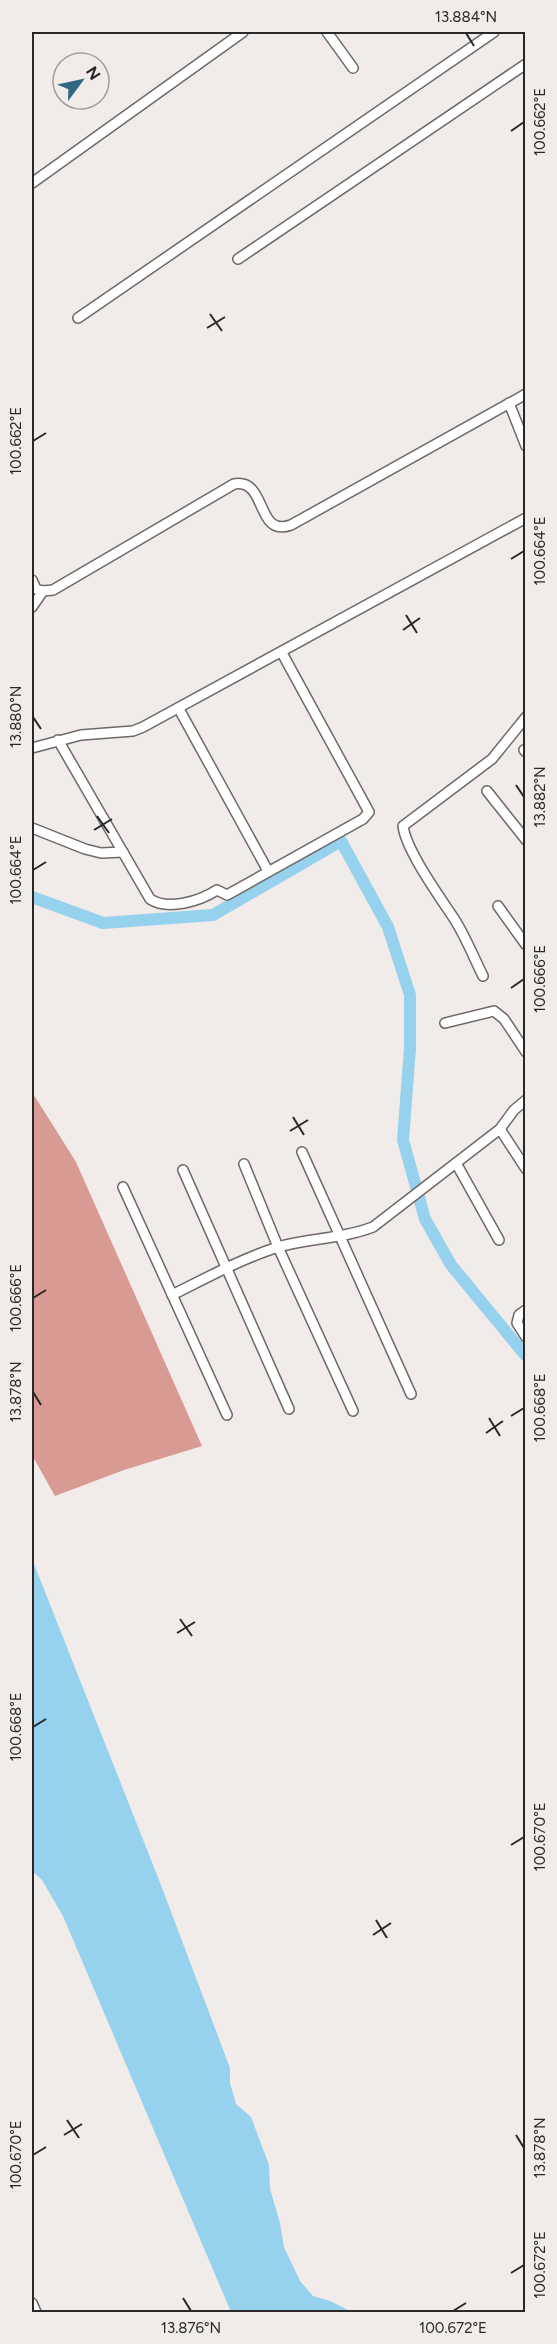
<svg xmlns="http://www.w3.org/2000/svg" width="557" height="2344" font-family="Figtree,sans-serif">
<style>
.forest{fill:#d79b94}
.water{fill:#96d1ee}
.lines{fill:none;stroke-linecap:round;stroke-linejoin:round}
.canal{stroke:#96d1ee;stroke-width:12}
.street-casing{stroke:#6e6968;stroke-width:12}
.street{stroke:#fff;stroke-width:9}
.ticks{fill:none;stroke:#292727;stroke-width:2}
.neatline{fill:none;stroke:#292727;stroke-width:2}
.ticks-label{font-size:15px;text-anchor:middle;fill:#292727}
</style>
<rect width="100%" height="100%" fill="#f1ebea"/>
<!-- forest -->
<path class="forest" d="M32,1092l44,70 126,284 -78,24 -69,26 -23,-41z"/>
<!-- water -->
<path class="water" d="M32,1559l127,321 71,188v15l6,21 15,13 18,48 1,24 10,34 4,24 16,34 13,15 17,5 22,11h-121l-168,-396 -21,-36 -10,-9z"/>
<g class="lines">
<!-- canal -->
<path class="canal" d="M32,897l71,26 110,-8 128,-74 47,86 22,68v53l-7,92 22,79 26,46 75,91"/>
<!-- street casing -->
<g class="street-casing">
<g id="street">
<path d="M327,32l26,36"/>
<path d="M32,183l211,-151"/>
<path d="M238,259l288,-195"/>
<path d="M78,318l416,-286"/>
<path d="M509,403l17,43"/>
<path d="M32,580l4,9 7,2 10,-1 181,-106c34,-6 21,54 57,41l235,-131"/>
<path d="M32,607l11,-16"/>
<path d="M179,709l89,162"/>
<path d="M58,740l92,159c18,12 50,2 67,-9l10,5 136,-76 6,-7 -87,-159"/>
<path d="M32,748l49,-13 52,-4 10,-4 383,-209"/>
<path d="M524,750l2,2"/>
<path d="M487,791l39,49"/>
<path d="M32,828l53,21 16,4 22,-1"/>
<path d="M498,906l28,39"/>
<path d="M483,976c-10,-20 -18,-41 -30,-59 -14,-21 -47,-67 -50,-91l89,-67 34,-42"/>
<path d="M445,1023l49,-12 10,8 22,33"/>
<path d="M500,1129l26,40"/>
<path d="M302,1152l109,242"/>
<path d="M456,1163l43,77"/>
<path d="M244,1164l34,83 75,164"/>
<path d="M183,1170l106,239"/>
<path d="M123,1187l104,228"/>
<path d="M172,1295c34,-17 69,-36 106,-48 31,-9 64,-8 95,-20l127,-98 14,-19 12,-10"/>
<path d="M526,1310l-7,5 -2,8 9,14"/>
<path d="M32,2303l4,9"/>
</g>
</g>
<!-- street -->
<use href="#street" class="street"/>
</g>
<!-- ticks -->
<path class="ticks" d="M466,33l8,13M511,131l13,-9M210,314l12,17M207,328l18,-11M33,441l13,-8M511,559l13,-8M406,615l11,18M403,630l17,-12M33,717l8,12M516,785l8,12M97,816l12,17M94,830l18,-11M33,870l13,-8M511,988l13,-9M293,1117l11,18M290,1131l18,-11M33,1298l13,-8M33,1392l8,13M511,1416l13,-8M489,1418l11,18M486,1433l17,-12M180,1619l12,17M177,1633l18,-11M33,1727l13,-8M511,1845l13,-8M376,1920l11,18M373,1935l18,-12M67,2120l12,18M64,2135l18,-11M516,2135l8,13M33,2155l13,-8M511,2273l13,-8M183,2298l8,13M453,2311l13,-8"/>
<!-- border -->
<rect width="557" height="2344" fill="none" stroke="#f1ebea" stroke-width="66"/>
<!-- north arrow -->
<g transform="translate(81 81) rotate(57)"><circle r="28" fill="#f1ebea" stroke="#a19d9c" stroke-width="1.5"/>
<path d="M0-4.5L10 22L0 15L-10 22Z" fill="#2f6882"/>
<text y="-9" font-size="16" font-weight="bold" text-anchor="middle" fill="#292727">N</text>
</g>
<rect x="33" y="33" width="491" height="2278" class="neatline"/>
<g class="ticks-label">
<text x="466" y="22">13.884°N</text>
<text transform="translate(540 122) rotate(-90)" y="5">100.662°E</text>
<text transform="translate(16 441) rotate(-90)" y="5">100.662°E</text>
<text transform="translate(540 551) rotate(-90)" y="5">100.664°E</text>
<text transform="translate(16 717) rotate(-90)" y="5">13.880°N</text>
<text transform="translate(540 797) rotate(-90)" y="5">13.882°N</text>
<text transform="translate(16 870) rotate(-90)" y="5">100.664°E</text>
<text transform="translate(540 979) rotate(-90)" y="5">100.666°E</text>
<text transform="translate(16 1298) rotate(-90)" y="5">100.666°E</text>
<text transform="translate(16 1392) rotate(-90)" y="5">13.878°N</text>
<text transform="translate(540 1408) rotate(-90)" y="5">100.668°E</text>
<text transform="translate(16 1727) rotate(-90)" y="5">100.668°E</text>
<text transform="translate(540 1837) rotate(-90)" y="5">100.670°E</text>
<text transform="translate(540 2148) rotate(-90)" y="5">13.878°N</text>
<text transform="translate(16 2155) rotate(-90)" y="5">100.670°E</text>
<text transform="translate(540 2265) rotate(-90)" y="5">100.672°E</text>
<text x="191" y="2333">13.876°N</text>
<text x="453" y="2333">100.672°E</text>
</g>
</svg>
